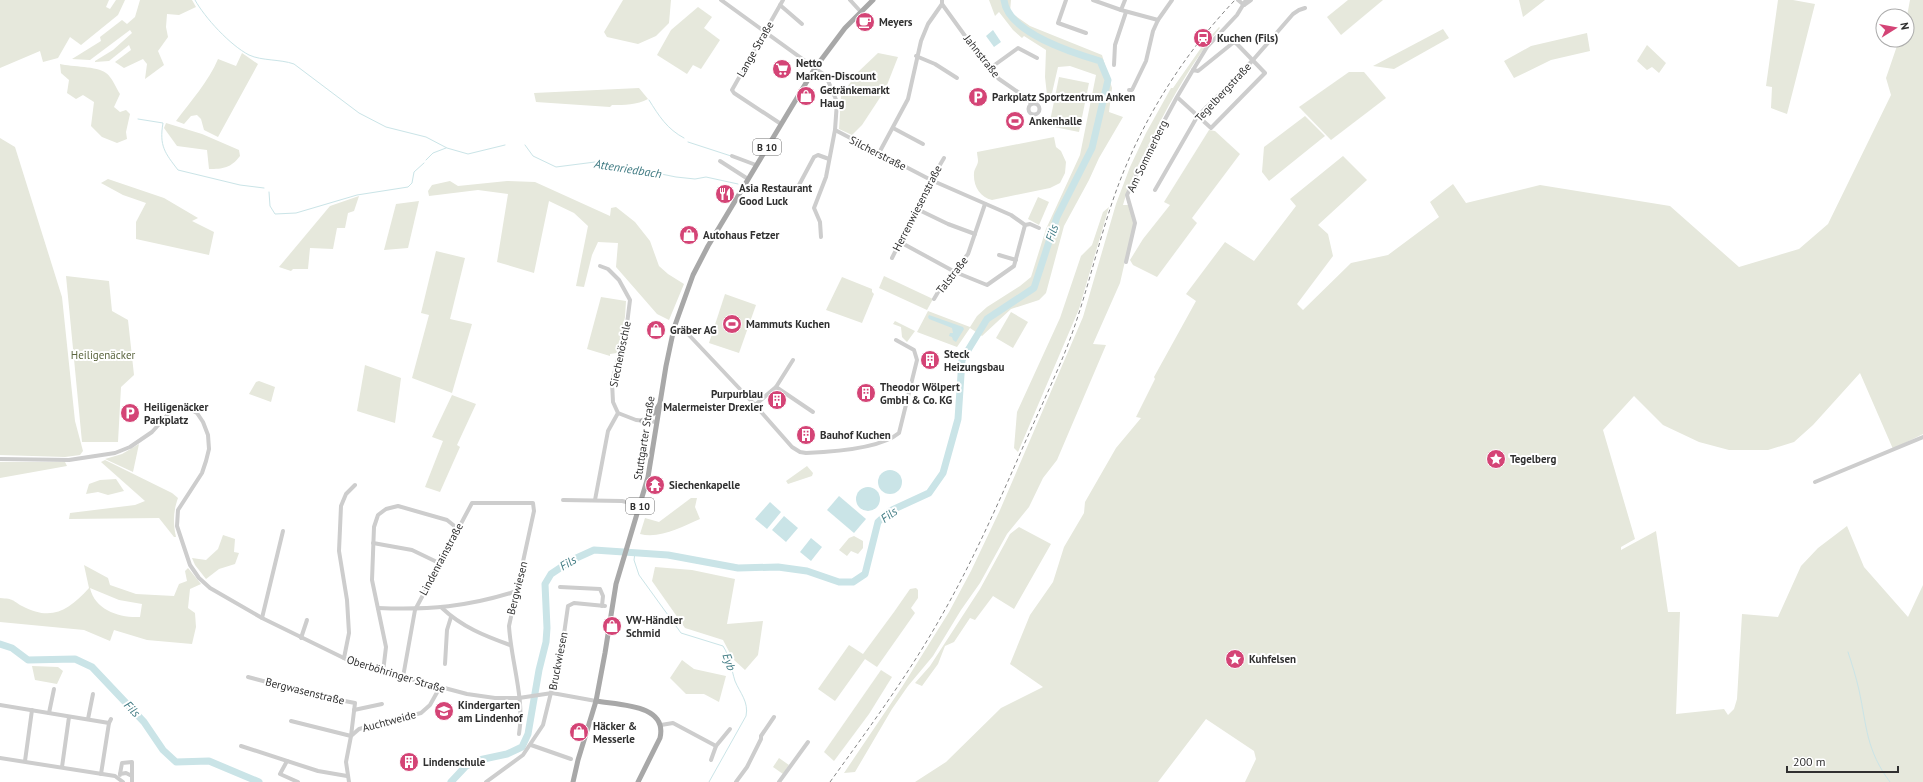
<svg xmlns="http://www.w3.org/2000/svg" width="1923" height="782" font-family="'PT Sans',sans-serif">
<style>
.green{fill:#e6e8dc;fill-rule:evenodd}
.water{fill:#cae4e7}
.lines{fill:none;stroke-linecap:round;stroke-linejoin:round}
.stream{stroke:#cae4e7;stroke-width:1}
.river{stroke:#cae4e7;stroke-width:7}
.minor{stroke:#cdcdcd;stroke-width:4}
.major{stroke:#a8a8a8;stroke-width:5}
.rail{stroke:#858585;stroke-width:1;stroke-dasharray:4 3;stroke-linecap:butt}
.labels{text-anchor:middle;stroke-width:4;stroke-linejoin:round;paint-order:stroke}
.shield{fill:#fff;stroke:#6e6e6e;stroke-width:1}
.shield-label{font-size:10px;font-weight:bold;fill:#303030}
.poi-label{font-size:11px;font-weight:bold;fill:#303030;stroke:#fff;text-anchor:start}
.street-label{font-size:11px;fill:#303030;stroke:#fff}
.park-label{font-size:11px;fill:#5d6741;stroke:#fff}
.water-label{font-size:12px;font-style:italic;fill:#427c84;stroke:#fff}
</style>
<rect width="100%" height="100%" fill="#fff"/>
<!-- green -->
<g class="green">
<path d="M0,0h109l-3,7 4,2 6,-9h9l-7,15 -37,30 -11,-8 -12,21 -15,4 -3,-11 -40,17z"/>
<path d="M140,0h52l4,7 -17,8 -12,-1 -1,13 2,10 -10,14 6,14 -19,14 2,-15 -4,-5 -19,9 -9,-6 16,-12 -2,-5 -20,16 -14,1v-1l18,-11 19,-17 -2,-3 -40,30 -18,-1 29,-18 -1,-4 22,-17 5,4 8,-7z"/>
<path d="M623,0h48l-2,23 -13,13 -18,8 -31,-7 -3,-5z"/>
<path d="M989,0h22l-1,12 20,14 72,29 10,33 -3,24 14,5 -24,41 -10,22 -25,46 -18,67 -7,7 -28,9 -29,27 -12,-8 -13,19 -40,-15 11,-21 42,16 7,-11 10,-9 33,-21 11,-9 15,-48 34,-74 16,-80 -26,-9 -12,1 -6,26 -5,2 -2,-18 1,-27 -22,-14 -2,2 -9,-8 -14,-18 -4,4z"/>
<path d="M1348,0h35l-42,35 -14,-18z"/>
<path d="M1519,0h26l-22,17z"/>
<path d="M1778,0h15l22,4 -28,110 -16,-6 1,-21 -6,-1z"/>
<path d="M1910,0h13v434l-30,15 -33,-76 -47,52 -19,17 -26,8h-39l-30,-8 -36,-17 -29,-29 -31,34 32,109 -14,8v3l35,-19 12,81h12l-4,102 48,-5 4,6 6,-6 3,-10 5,-85 36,3 23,-51 17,-18 29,-22 17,41 44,50 15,-32v197h-678l11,-23 -2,-8 -48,-32 -48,63h-243l31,-20 55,-54 42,-21 -33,-23 20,-49 23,-33 11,-35 20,-34 1,-11 31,-54 25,-30 -5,-1 19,-38 -1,-2 42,-76 -10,-7 39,-52 29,19 42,-55 -6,-7 53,-43 24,24 -49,45 10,9 5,22 -36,48 6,6 48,-47 37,-8 51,-38 -9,-15 23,-18 13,19 74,-18 130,21 69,61 60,-18 29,-25 63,-129 -5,-17 13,-38h8v-24z"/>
<path d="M698,7l14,10 -8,11 16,12 -19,29 -8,-4 -6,9 -30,-19 14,-25z"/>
<path d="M1219,27l1,1c-26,31 -47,68 -65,104 -12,24 -25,47 -32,73h6l5,17 -14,61 -27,61 13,1 -49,115 -14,18 -14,29 -22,27 -27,49 -19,27 -28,46 -25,30 -16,23 -37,63 -11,1 58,-86 47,-75 22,-41 29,-61 83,-193 33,-113 14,-37 16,-34 25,-45h2l30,-43z"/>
<path d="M1443,29l6,9 -55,31 -21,-3z"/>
<path d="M1587,33l3,18 -39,9 -37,18 -10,-17 27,-15z"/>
<path d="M1647,45l19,18 -7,10 -7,-6 -5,3 -10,-9z"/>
<path d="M242,53l16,11 -40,73 -14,-7 -3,-11 -4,-4 -6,1 -7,8 -8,-3c14,-19 33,-40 42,-62l18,7z"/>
<path d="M878,53l20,4 -13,33 -23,35 -10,10 -13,-6 2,-33 16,-23z"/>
<path d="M60,64c12,3 37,2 46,9 6,4 10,15 14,21l-6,13 6,5 6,-2 4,4 -4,18 1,7 -10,4 -15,-6 -11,-11 3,-24 -11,-7 -7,4 -9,-6 2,-13 -8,-7z"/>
<path d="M1349,72h15l22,26 -55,42 -32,-33z"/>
<path d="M1059,77l30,6 -10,49 -30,-6z"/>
<path d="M639,88l9,11c-11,6 -24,6 -36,6l-2,2 -74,-5 -2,-9z"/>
<path d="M1305,116l20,20 -56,45 -7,-9 2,-25z"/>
<path d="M166,123l36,11 37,16 1,6c-9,12 -17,13 -31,13l-2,-19 -30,-4 -13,-18z"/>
<path d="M1209,130l6,1 25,23 -48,64 5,5 -40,54 -24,-12 -3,-5 13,-21 27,-34 -6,-3z"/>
<path d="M1054,137l2,10 5,4 5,11 -1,11 -5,10 -10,5 -58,12c-12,-3 -19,-14 -18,-27 0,-4 4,-8 4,-12 0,-3 -1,-6 -1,-9z"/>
<path d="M0,138l15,9 47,150 13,124 8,30 -3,4 -15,2 -65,-2z"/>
<path d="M108,179l56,19 34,20 -6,3 22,11 -5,23 -73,-16v-17l10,-19 -23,-8 -22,-12z"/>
<path d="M450,181l8,5 49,-5 28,1 75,34 1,-8 5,-1 19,15 15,19 9,25 9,8 16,10 -15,36 -12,-6 -41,-47 2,-24 -20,-1 -6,13 -8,32 -8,-1 12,-60 -14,-13 -25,-12 -15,72 -37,-11 11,-68 -30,-4 -49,6 -1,-5 4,-6z"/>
<path d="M359,196l-5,15 -6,2 -3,15h-8l-4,21 -23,-1 -2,21h-15l-2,2 -12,-4 51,-61z"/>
<path d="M1038,197l11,5 -10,23 -11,-6z"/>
<path d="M419,201l-11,47 -24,2 12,-46z"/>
<path d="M1109,207l-30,102 -61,143 -4,-4 3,-36 43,-94 21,-62 11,-11 11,-33z"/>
<path d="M436,251l29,7 -15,61 22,5 -20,69 -40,-15 17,-63 -8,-2z"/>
<path d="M66,276l43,5 3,30 16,9 6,55 -13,12 -3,55h-36z"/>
<path d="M884,276l49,23 -6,11 -48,-22z"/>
<path d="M842,277l30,12v3l2,2 -12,29 -36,-13z"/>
<path d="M725,294l31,11 -17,48 -30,-10z"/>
<path d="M601,297l25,4 -1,16 -8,36 -7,1v2l-23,-7z"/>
<path d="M1011,312l17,10 -15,26 -17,-10z"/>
<path d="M895,321l20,10 -8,11 -5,-5 -1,-10 -8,-3z"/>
<path d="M365,365l36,13 -6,45 -38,-12z"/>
<path d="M259,381l16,6 -4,15 -22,-8 7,-12z"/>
<path d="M452,395l24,9 -19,41 3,2 -20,45 -15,-5 18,-46 -11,-4z"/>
<path d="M139,444l-6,28 -28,-13 17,-5z"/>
<path d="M105,460l67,33 6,5c-5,14 -5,25 -2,39h-2l-15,-19 -90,1 1,-6 65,-8 10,-4 -44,-39z"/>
<path d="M0,462h65l2,4 -67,12z"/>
<path d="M807,466l6,7 -1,3 -24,8 -2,-3z"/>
<path d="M116,479l8,12 -16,4 -10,-3 -12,2 3,-10 11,-4z"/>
<path d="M691,498h6l-2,9 5,12c-18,8 -40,20 -60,15l5,-16 14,4z"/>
<path d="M1019,527l32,17 -37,65 -21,-13 -18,24 -5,-2 -16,24 -9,4 -7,18 -16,22 -7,-3 15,-17 50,-77 30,-55z"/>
<path d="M223,535l12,4 -1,13 5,1 -4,11 -16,5 -13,10 -11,-14 -3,-7 14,2 12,-11z"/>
<path d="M854,536l9,5v7l-5,6 -7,-3 -4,5 -8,-6 10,-12z"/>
<path d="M84,565l24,13 2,7 26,9 38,2 5,-12 8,-3 -2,-10 3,-3 13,16 -11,5 -2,19 7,5 1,14 -4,17 -45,-4 -33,-10 -4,11 -26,-11 -84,-8v-24c15,1 11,2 22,8 30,16 47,4 67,-18zM90,588l29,12 23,4 -2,13c-21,1 -45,-7 -50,-29z"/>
<path d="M655,567l37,3 43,9 -8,45 36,-3 -5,34 -13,15 -12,-11 -10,-19 -38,-12 -33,-47z"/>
<path d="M916,588l2,2v8l-7,10 4,5 -38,54 -12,-8 -30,42 -17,-12 31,-44 14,9 31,-42 16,-23z"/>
<path d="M682,660l12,9 32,7 -7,26 -15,-8h-18l-16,-16z"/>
<path d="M32,666l26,1 5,4 -6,13 -22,-4z"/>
<path d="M881,670l11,7 -23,37 -35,47 -10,-9z"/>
<path d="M779,758l10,7 -6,9 -10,-7z"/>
</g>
<!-- water -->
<g class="water">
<path d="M993,30l8,12 -7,5 -8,-11z"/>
<path d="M929,315l34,12 1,2 -8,13 -3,-2 -1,-3 -3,-1 1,-3h3l-1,-5 -23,-9 -1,-2z"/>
<circle cx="890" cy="482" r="12"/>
<circle cx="868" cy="499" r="12"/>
<path d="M839,496l27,23 -12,14 -27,-23z"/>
<path d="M770,502l11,10 -14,17 -12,-10z"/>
<path d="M784,516l14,12 -12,14 -14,-12z"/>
<path d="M811,538l11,9 -11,14 -11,-9z"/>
</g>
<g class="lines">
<!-- stream -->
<g class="stream">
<path d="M195,0c10,18 35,45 54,55 13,6 31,4 45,9l65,49 27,14 40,10 21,11 21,6 37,-9"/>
<path d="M649,100c10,16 18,29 35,38"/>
<path d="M138,119l25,4c-4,23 2,30 15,47l62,15 24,3"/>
<path d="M688,142l43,14"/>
<path d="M525,145l8,11 23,11 39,-5 7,3h15l59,12 19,2 11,-2 32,7"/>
<path d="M426,160l7,-7 13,-5"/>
<path d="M269,192l1,14 5,8 21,-1 61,-18 51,-8 4,-4 2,-11 10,-9"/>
<path d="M635,553l-1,7 5,15 42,58 42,13c7,11 8,22 12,35 5,12 14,21 11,35l-37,66"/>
<path d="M1848,652c4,12 8,25 11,38 8,37 7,60 31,92"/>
</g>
<!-- river -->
<g class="river">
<path d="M0,644l12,4 16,12 47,-1 17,8 52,55 19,28 13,12 33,-1 50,21"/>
<path d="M451,782l15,-16 13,-6 28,-6 15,-7 6,-13 11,-64 7,-28 1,-14 -2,-44 6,-10 21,-14 22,-10 74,5 70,13 40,-1 29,4 32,11h14l12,-8 13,-52 12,-11 39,-18 14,-20 15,-54 4,-59 25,-41 47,-31 23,-71 35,-69 16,-68 -8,-19c-27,-8 -92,-28 -96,-61"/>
</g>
<!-- minor -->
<g class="minor">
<path d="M721,0l105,76 11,26 -2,28 96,50 80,35 14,10 -11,41 -27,19 -32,-13 -55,-30"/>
<path d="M850,0l11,12"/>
<path d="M942,0v4l47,65 10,10 29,20 3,5"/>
<path d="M1066,0l-8,23 28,10"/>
<path d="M1093,0l28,10 37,10"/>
<path d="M1238,0l6,5"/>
<path d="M780,5l22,19"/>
<path d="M1244,5l7,-5"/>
<path d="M1121,10l4,-10"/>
<path d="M916,56l19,8 22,14"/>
<path d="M1114,65l1,-20 11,-33"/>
<path d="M989,69l29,-21 19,10"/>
<path d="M1193,70l14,-23 30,-32 9,-15"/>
<path d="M1129,90h3l14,-29 7,-30 5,-11 14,-20"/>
<circle cx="1034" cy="109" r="5.5"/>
<path d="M781,124l-47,-31 -2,-3 51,-90"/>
<path d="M893,128l30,16"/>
<path d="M879,153l29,-54 13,-58 7,-17 14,-20"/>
<path d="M732,156l24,9"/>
<path d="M720,161l28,18"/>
<path d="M799,185l15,-28 4,-2 11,4"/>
<path d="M1155,190l42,-73 56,-57 40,-46 6,-4 6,-2"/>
<path d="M917,209l31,15 27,10"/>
<path d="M1025,225l5,-1 9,4"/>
<path d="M821,237l-1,-15 -6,-14 12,-31 9,-47"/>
<path d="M999,255l17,5"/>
<path d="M892,258l39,-78 13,-22"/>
<path d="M1126,262l9,-39 -8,-28 21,-44 29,-54 34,31 54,-55 -28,-29 -3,-2 -36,29 -5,-1 -16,27"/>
<path d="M600,266l8,3 11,11 11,20 -3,24 -15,58 1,20 5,11 18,7 21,2"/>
<path d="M934,299l7,-12 27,-33 17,-50"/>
<path d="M674,328l14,6 67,71 37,42 8,5 6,1c25,-1 74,-4 93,-20l18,-73 -3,-10 -18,-10"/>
<path d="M776,387l37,25"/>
<path d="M755,405l21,-18 17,-27"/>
<path d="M0,459l69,1 46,-7 15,-6 22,-15 19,-21 11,-3 8,1 7,4 6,9 5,13 1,14 -3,12 -4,12 -24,37 -1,16 13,39 9,13 11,10 52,30 96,47 109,29 28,4h24l33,-5 44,8"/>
<path d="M1815,482l108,-45"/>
<path d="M563,500l59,1 18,4"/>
<path d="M595,500l13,-69 10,-18"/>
<path d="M373,543l39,7 27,13"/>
<path d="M560,587l40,2 3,7 -1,10"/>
<path d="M378,608c51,2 90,-1 139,-17"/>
<path d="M442,608c20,19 43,28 68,37"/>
<path d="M262,618l21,-87"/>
<path d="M301,638l6,-18"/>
<path d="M344,658l5,-25 -2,-33 -8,-49 2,-45 5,-12 9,-9"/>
<path d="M445,664l2,-34 4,-13"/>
<path d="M383,672l3,-25 -14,-67 2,-53 4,-12 8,-6 12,-3 49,14 10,8"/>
<path d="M248,677l76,20 31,6 -4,33 -60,-15"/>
<path d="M403,677l12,-67 57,-107h61l1,8 -25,115c2,35 16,73 10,108"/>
<path d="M0,705l109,18 2,-4"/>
<path d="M354,710l28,-6"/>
<path d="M49,713l5,-24"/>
<path d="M88,719l5,-25"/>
<path d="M661,725l12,-2 43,23 14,-17"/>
<path d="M531,745l40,14"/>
<path d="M241,746l77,25 29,5"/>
<path d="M0,758l115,18 8,6"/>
<path d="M711,760l5,-14"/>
<path d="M25,761l7,-51"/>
<path d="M287,761l-7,13 18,8"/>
<path d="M62,767l7,-50"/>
<path d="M101,774l8,-51"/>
<path d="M120,774l2,-11 10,-1v14"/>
<path d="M120,775v-1l6,-1 6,3v6"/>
<path d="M349,782l-3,-20 5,-26 8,-7 62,-16 9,-8 10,-18"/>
<path d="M486,782l37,-27 20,-30 19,-77 6,-42 6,-3 31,3"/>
<path d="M736,782l11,-15 14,-28v-3l13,-19"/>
<path d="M779,782l29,-40"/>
</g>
<!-- major -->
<g class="major">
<path d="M642,421l12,-8 5,-8"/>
<path d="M596,701c22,4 72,3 64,37l-22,44"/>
<path d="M573,782l5,-22 18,-59 9,-48 11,-69 32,-107 18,-111 8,-38 19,-53 15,-29 107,-178 30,-40 28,-28"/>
</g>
<!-- rail -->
<path class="rail" d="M830,782c39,-54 79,-108 112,-167 28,-49 51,-100 74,-152 15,-35 32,-70 47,-106 20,-48 31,-99 47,-148 25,-78 69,-150 125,-209"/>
</g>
<!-- icons -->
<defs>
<g id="cafe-disc" transform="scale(1)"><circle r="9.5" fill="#d44476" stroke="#fff"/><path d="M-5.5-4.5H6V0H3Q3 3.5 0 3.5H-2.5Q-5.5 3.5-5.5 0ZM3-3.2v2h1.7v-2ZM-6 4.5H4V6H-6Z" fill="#fff"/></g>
<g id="station-disc" transform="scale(1)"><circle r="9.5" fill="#d44476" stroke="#fff"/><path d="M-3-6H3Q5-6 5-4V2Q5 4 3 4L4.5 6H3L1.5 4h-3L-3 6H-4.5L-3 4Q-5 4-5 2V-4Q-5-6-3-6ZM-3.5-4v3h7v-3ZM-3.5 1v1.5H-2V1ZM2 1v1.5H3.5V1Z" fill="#fff"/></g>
<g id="supermarket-disc" transform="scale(1)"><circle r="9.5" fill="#d44476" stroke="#fff"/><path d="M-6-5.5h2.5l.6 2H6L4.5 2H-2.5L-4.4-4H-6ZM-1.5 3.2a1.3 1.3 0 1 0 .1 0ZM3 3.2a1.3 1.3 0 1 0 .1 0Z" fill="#fff"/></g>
<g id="shop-disc" transform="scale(1)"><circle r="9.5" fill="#d44476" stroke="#fff"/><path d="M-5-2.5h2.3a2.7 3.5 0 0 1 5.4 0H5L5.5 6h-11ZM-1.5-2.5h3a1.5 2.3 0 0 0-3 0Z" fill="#fff"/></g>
<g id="parking-disc" transform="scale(1)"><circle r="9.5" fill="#d44476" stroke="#fff"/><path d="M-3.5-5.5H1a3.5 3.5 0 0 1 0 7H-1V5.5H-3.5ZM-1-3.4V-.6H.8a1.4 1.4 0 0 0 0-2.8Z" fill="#fff"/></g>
<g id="stadium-disc" transform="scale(1)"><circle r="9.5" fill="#d44476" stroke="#fff"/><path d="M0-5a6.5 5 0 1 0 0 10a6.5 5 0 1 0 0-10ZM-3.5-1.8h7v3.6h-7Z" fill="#fff"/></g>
<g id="restaurant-disc" transform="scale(1)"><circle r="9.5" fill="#d44476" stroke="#fff"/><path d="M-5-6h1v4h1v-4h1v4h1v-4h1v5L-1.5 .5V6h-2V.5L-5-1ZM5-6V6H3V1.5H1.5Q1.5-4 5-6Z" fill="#fff"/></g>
<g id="building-disc" transform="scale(1)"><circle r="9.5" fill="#d44476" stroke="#fff"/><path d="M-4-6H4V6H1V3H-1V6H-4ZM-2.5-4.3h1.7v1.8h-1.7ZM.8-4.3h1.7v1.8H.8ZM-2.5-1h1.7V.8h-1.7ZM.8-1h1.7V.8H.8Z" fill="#fff"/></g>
<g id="sight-disc" transform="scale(1)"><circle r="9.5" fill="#d44476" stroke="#fff"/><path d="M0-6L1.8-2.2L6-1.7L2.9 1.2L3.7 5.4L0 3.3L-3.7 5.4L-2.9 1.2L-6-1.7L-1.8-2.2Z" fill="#fff"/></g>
<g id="temple-disc" transform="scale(1)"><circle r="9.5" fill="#d44476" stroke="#fff"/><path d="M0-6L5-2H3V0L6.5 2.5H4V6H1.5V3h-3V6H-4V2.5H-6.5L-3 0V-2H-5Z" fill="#fff"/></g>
<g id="school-disc" transform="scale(1)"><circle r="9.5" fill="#d44476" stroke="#fff"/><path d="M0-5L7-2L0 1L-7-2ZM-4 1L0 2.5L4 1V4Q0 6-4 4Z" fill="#fff"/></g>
</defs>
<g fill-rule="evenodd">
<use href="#cafe-disc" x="865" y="22"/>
<use href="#station-disc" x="1203" y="38"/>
<use href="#supermarket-disc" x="782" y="69"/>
<use href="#shop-disc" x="806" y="96"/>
<use href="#parking-disc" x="978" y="97"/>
<use href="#stadium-disc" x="1015" y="121"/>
<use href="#restaurant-disc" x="725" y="194"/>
<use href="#shop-disc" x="689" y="235"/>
<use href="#stadium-disc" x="732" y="324"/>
<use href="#shop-disc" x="656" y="330"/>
<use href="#building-disc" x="930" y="360"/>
<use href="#building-disc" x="866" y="393"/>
<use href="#building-disc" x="777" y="400"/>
<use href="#parking-disc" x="130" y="413"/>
<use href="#building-disc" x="806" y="435"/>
<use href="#sight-disc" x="1496" y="459"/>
<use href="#temple-disc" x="655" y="485"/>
<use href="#shop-disc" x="612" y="626"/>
<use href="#sight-disc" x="1235" y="659"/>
<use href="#school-disc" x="444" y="711"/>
<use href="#shop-disc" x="579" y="732"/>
<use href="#building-disc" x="409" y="762"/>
</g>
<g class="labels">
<!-- shield labels -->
<g class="shield">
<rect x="753" y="139" width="28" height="16" rx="3"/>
<rect x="626" y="498" width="28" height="16" rx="3"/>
</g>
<g class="shield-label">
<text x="767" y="151">B 10</text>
<text x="640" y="510">B 10</text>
</g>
<!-- poi labels -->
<g class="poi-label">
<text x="879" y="26">Meyers</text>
<text x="1217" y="42">Kuchen (Fils)</text>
<text x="796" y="67">Netto<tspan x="796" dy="13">Marken-Discount</tspan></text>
<text x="820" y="94">Getränkemarkt<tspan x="820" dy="13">Haug</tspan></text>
<text x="992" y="101">Parkplatz Sportzentrum Anken</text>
<text x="1029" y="125">Ankenhalle</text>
<text x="739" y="192">Asia Restaurant<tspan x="739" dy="13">Good Luck</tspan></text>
<text x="703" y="239">Autohaus Fetzer</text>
<text x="746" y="328">Mammuts Kuchen</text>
<text x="670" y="334">Gräber AG</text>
<text x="944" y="358">Steck<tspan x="944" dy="13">Heizungsbau</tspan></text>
<text x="880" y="391">Theodor Wölpert<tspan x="880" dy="13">GmbH &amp; Co. KG</tspan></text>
<text x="763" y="398" text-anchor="end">Purpurblau<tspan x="763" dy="13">Malermeister Drexler</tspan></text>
<text x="144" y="411">Heiligenäcker<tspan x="144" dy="13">Parkplatz</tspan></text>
<text x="820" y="439">Bauhof Kuchen</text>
<text x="1510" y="463">Tegelberg</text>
<text x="669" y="489">Siechenkapelle</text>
<text x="626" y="624">VW-Händler<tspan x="626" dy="13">Schmid</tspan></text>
<text x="1249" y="663">Kuhfelsen</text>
<text x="458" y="709">Kindergarten<tspan x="458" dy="13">am Lindenhof</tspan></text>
<text x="593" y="730">Häcker &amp;<tspan x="593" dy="13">Messerle</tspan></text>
<text x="423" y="766">Lindenschule</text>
</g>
<!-- street labels -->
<g class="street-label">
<text transform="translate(755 49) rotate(-60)" y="4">Lange Straße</text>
<text transform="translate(982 56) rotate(52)" y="4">Jahnstraße</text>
<text transform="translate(1223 92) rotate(-47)" y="4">Tegelbergstraße</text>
<text transform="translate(878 153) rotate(27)" y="4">Silcherstraße</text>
<text transform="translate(1147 156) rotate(-64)" y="4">Am Sommerberg</text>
<text transform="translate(917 208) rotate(-63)" y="4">Herrenwiesenstraße</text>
<text transform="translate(952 275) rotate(-52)" y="4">Talstraße</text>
<text transform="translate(620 354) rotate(-78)" y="4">Siechenöschle</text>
<text transform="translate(644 438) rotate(-81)" y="4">Stuttgarter Straße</text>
<text transform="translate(441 559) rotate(-62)" y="4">Lindenrainstraße</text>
<text transform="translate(517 588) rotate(-76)" y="4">Bergwiesen</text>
<text transform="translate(558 661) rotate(-79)" y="4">Bruckwiesen</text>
<text transform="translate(396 674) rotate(17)" y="4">Oberböhringer Straße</text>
<text transform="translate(305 691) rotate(14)" y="4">Bergwasenstraße</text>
<text transform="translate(389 721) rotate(-15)" y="4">Auchtweide</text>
</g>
<!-- park labels -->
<g class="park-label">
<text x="103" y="359">Heiligenäcker</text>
</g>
<!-- water labels -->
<g class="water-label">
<text transform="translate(628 169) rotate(9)" y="4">Attenriedbach</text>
<text transform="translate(1052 233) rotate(-72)" y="4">Fils</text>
<text transform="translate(889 515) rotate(-37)" y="4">Fils</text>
<text transform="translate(568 563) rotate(-31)" y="4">Fils</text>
<text transform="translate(729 662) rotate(70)" y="4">Eyb</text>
<text transform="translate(132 709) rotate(46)" y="4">Fils</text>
</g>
</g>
<!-- north arrow -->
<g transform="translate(1895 28) rotate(79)"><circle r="19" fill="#ffffff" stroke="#acacac"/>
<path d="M0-3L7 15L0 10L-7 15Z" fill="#d44476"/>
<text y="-6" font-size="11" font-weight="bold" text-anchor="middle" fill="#303030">N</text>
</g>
<!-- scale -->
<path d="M1787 766v6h111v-6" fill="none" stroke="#303030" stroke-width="2"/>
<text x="1793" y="766" font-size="12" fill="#303030" stroke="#ffffff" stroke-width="3" paint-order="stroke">200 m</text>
</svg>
